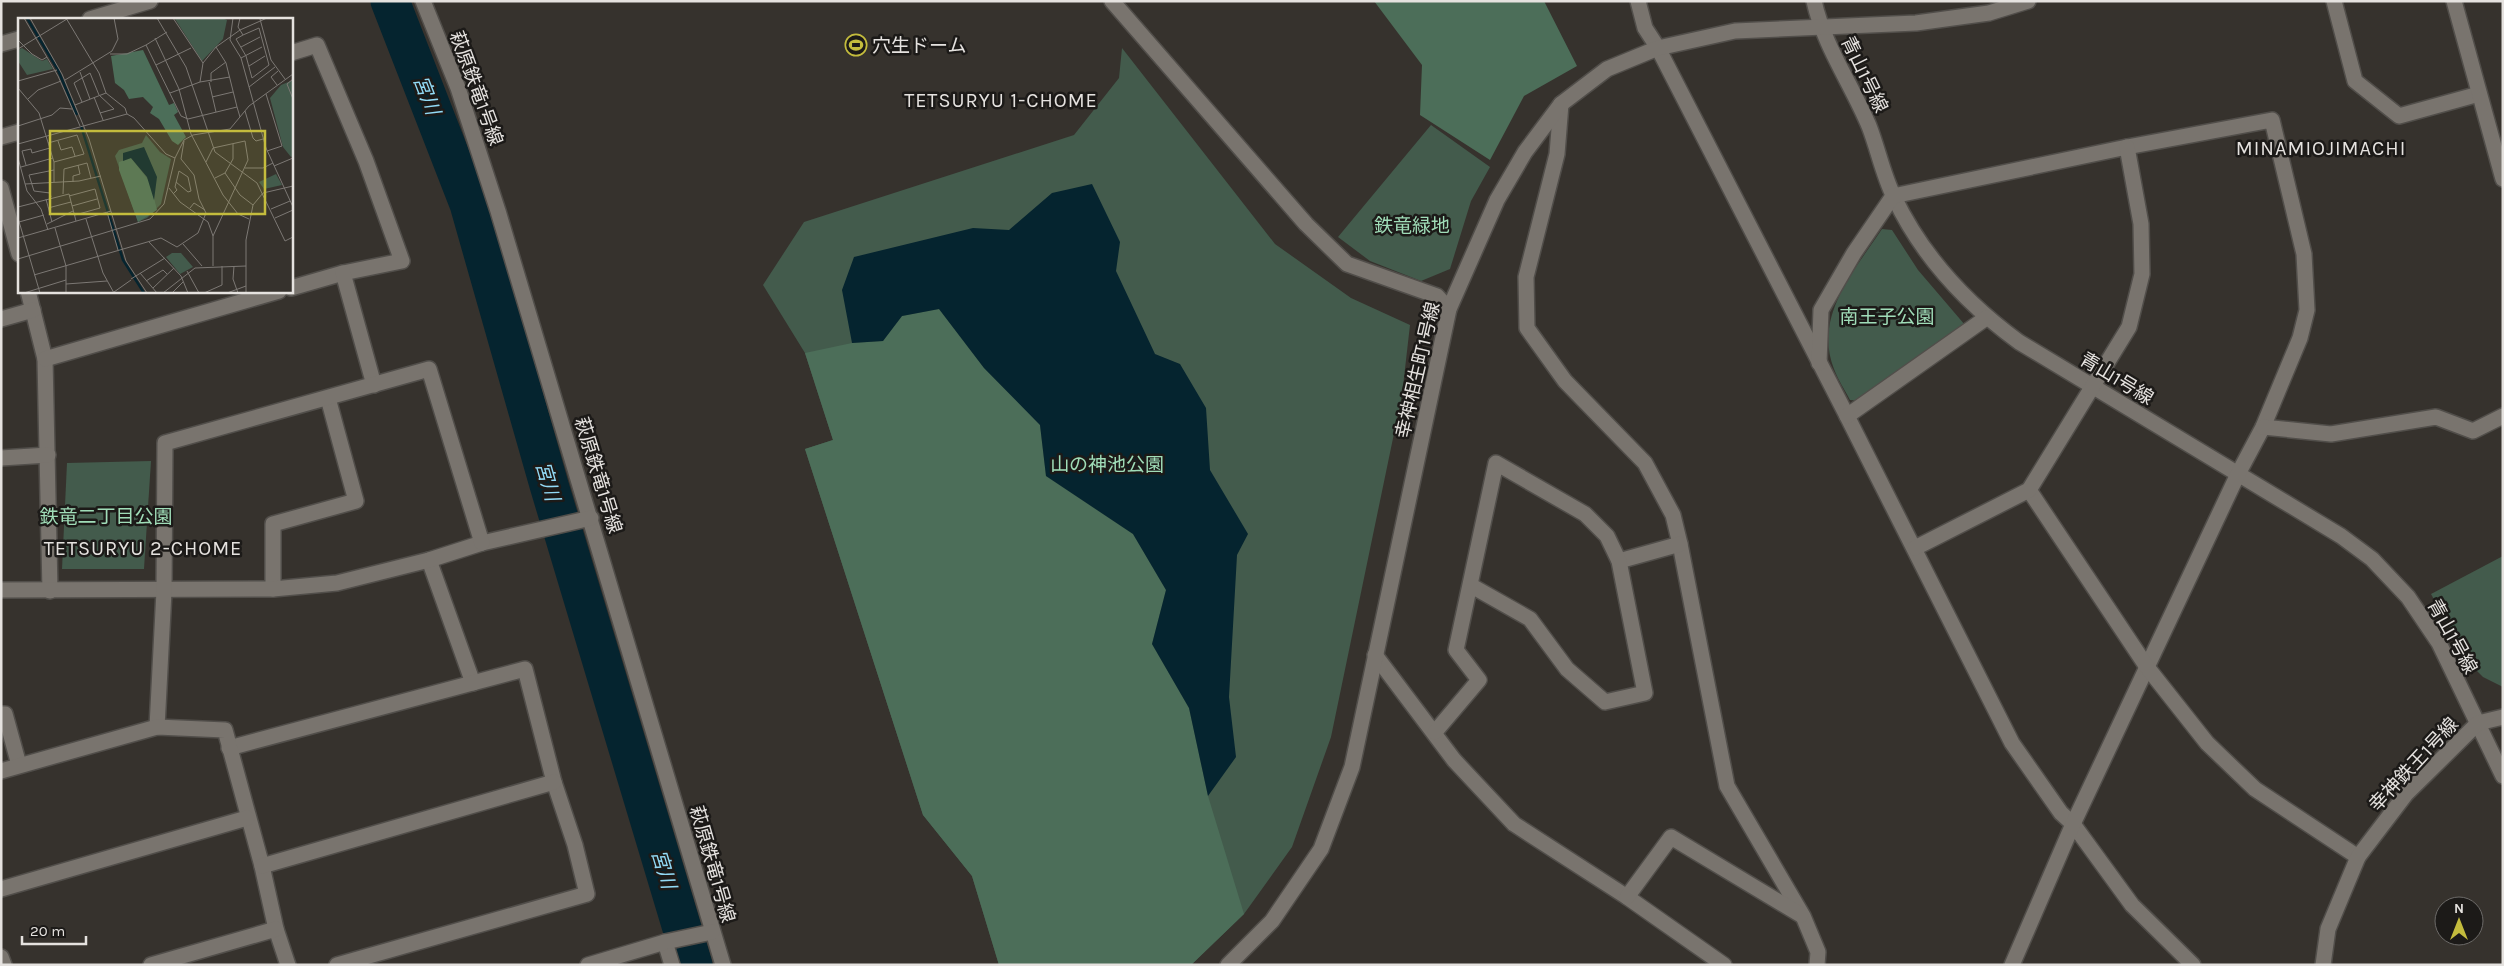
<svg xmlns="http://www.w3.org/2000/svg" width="2504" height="966" font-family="Karla,'Noto Sans JP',sans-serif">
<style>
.green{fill:#435b4c}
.forest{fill:#4c6e59}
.water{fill:#05242f}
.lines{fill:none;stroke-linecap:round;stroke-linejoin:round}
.river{stroke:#05242f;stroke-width:39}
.minor-casing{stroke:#514e4a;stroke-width:18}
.minor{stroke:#79746e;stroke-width:15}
.labels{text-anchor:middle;stroke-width:5;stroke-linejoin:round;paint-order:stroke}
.poi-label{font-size:19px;fill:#e5e2df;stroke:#1c1a18;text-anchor:start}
.street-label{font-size:19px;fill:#e5e2df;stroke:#1c1a18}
.park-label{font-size:19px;fill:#a0ddb8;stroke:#1c1a18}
.water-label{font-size:20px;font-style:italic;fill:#92daf6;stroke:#1c1a18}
.neighbourhood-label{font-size:20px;letter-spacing:1px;fill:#e5e2df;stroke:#1c1a18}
.inset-river{fill:none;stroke:#05242f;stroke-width:2.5}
.inset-road{fill:none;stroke:#7c7874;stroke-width:1}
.view{fill:#c4bc3d;fill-opacity:0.15;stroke:#c4bc3d;stroke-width:2.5}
.inset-edge{fill:none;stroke:#e5e2df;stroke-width:2.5}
</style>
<rect width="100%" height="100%" fill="#36322d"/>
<!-- green -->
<g class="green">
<path d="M1122,48l153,196 76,54 59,27 -8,70 -71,342 -39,110 -48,67 -53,51h-192l-27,-89 -49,-61 -118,-366 28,-9 -28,-87 -42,-68 41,-63 270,-87 45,-57z"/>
<path d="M1431,125l59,42 -19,34 -21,68 -29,12 -51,-20 -32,-24z"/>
<path d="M1882,229l10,1 26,40 47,55 -104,76 -11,-1c-5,-10 -12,-20 -16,-31 -21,-53 21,-99 48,-140z"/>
<path d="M151,461l-7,108h-82l5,-106z"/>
<path d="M2503,556v131l-20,-10 -14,-14 -38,-69z"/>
</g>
<!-- forest -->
<g class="forest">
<path d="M1374,1h170l33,65 -53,30 -34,64 -70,-45 2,-50z"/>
<path d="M939,309l45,59 56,57 6,51 87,58 33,56 -14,54 37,64 19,88 36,118 -53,51h-192l-27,-89 -49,-61 -118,-366 28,-9 -28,-87 47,-10 31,-2 19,-25z"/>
</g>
<!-- water -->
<path class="water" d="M1092,184l28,58 -4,29 39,83 25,10 26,44 4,62 38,64 -11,21 -8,142 7,60 -28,39 -19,-88 -37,-64 14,-54 -33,-56 -87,-58 -6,-51 -56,-57 -45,-59 -37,7 -19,25 -31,2 -10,-53 12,-33 119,-29 36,2 43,-37z"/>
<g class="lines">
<!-- river -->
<path class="river" d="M390,1l79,203 80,281 144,480"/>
<!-- minor casing -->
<g class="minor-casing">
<g id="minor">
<path d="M423,1l35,87 40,123 225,754"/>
<path d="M1112,1l194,223 41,40 90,32 12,13"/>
<path d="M1638,1l7,27 13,20 189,368 165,327 49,70 12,11 59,81 61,60"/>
<path d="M1814,1c10,45 37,82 55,125 9,23 14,49 25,71 28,59 73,107 125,145l322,194 31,23 36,38 31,46 64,133"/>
<path d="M2334,1l21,80 44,35 80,-22"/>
<path d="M2454,1l49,178"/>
<path d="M90,19l60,-18"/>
<path d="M1,44l18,-5"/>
<path d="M291,53l26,-8 49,116 36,100 -59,12 -52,15"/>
<path d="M1561,104l-4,50 -31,123 1,51 38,53 80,82 28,52 7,29 47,242 76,130 15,36 -1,13"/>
<path d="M1,137l18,-5"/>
<path d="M1,188l18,66"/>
<path d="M343,273l31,112"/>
<path d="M28,291l17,68 5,232"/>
<path d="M1,319l32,-9"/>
<path d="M45,359l234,-68"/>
<path d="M1819,363l2,-53 33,-57 39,-57 234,-49 145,-27 32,134 3,56 -7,28 -37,89 -25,47 -165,350 -61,141"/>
<path d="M1847,416l139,-98"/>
<path d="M2263,427l68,7 105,-17 37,14 30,-15"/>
<path d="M1,458l47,-3"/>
<path d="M2029,490l118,177 60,76 48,46 103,68"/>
<path d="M1915,548l114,-58 100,-163 13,-53 -1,-50 -14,-77"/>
<path d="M429,560l44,123"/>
<path d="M1619,561l61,-17"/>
<path d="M273,589v-65l83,-23 -28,-103"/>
<path d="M1,590l272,-1 64,-6 92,-23 53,-17 109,-25"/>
<path d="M1375,655l79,105 60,64 113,73 97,68"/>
<path d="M1,714h4l14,51"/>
<path d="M157,727l7,-136 1,-148 264,-74 53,174"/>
<path d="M1435,732l44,-52 -23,-30 40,-187 89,51 22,22 12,25 26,132 -40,9 -38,-33 -37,-50 -60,-34"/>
<path d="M229,748l296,-79 29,113 21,63 12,49 -250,71"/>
<path d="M1,771l156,-44 68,3 37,136 14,63 12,36"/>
<path d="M262,866l292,-84"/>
<path d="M1,889l246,-71"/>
<path d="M1627,897l44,-60 130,78"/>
<path d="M665,942l7,23"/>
<path d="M1,957l3,8"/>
<path d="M151,965l125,-36"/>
<path d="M588,965l77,-23 47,-10"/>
<path d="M1228,965l44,-44 49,-72 31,-82 97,-458 48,-109 28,-48 36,-48 46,-35 51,-21 77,-17 181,-8 73,-10 39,-12"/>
<path d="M2323,965l5,-36 30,-72 48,-63 72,-71 25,-6"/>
</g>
</g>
<!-- minor -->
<use href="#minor" class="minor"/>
</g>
<!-- icons -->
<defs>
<g id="stadium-ring" transform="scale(1.125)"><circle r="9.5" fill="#1c1a18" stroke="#c4bc3d" stroke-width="1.5"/><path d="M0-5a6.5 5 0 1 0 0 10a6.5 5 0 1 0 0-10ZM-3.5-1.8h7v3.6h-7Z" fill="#c4bc3d"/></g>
</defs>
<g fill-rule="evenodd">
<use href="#stadium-ring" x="856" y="45"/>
</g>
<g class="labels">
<!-- poi labels -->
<g class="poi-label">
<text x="872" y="52">穴生ドーム</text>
</g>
<!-- street labels -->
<g class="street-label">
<text transform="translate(1865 74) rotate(64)" y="7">青山1号線</text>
<text transform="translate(477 88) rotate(70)" y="7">萩原鉄竜1号線</text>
<text transform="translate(1417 370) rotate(-77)" y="7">幸神相生町1号線</text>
<text transform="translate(2117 378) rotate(31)" y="7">青山1号線</text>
<text transform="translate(599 475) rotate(73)" y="7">萩原鉄竜1号線</text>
<text transform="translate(2453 636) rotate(61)" y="7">青山1号線</text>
<text transform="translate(2413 764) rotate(-47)" y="7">幸神鉄王1号線</text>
<text transform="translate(713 864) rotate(74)" y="7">萩原鉄竜1号線</text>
</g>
<!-- park labels -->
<g class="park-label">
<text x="1412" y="232">鉄竜緑地</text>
<text x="1887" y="323">南王子公園</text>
<text x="1107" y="471">山の神池公園</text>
<text x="106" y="523">鉄竜二丁目公園</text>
</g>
<!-- water labels -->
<g class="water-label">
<text transform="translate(427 95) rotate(69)" y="7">宮川</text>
<text transform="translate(548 481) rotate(74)" y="7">宮川</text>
<text transform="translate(664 869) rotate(73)" y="7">宮川</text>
</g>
<!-- neighbourhood labels -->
<g class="neighbourhood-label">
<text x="1001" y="107">TETSURYU 1-CHOME</text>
<text x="2321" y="155">MINAMIOJIMACHI</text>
<text x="143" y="555">TETSURYU 2-CHOME</text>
</g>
</g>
<!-- overview -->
<g transform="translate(18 18)">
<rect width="275" height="275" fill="#36322d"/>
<path d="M157,1l47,-1 5,2 -4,19 -21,22zM4,30l20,13 5,-2 6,10 -26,6 -9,-14v-11zM275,62v76l-2,1 -8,-10 -13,-49 11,-13zM128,117l14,17 11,7 -10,45 -14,14 -9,4 -23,-66 4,-6 23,-7zM258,156l6,11 -18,4 -5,-7zM154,235h9l12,14 -13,7 -14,-17z" fill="#435b4c"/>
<path d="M125,32l26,55 5,-2 4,9 -4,3 12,22 -8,8 -6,-4 -13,-22 -9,-6 3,-6 -10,-10 -14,2 -5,-9 -9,-7 -4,-27zM113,140l19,24 7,28 -19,12 -19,-52v-8z" fill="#4c6e59"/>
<path d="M126,129l13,30 -3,23 -7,-23 -16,-19 -8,3v-8z" fill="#05242f"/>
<path class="inset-river" d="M9,0l31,52 19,45M63,108l42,134 21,33"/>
<path class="inset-road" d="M6,0l34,58 22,50M12,0l32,56 27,65 37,122 21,32M48,0l33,55 7,20 19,15 2,6M139,0l29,49 29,85 42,31 28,58 8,-4M155,0l30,45M215,0l-3,22 11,18 25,90 27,59M222,0l-2,9 5,8 -7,4 10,17 6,22 17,-13 -10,-37 -16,7M242,1l11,41 14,19M149,14l-21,13 35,71 7,3 49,-12 3,10M137,20l24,51 12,45 32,61 15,19 11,5M0,22l14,14 10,6 5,-3M223,29l19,-10M0,31l49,-30M92,36h17l19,-9M223,40l21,-11M138,47l35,-17M231,48l16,-10M62,54l10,27M275,61l-6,5 6,15M47,62l47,-29 6,-12 -4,-21M0,63l39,-11M182,64l3,-19 13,-16M191,64l7,30M193,64v-9l15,-11M259,67l-6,-8 7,-6M231,69l26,-20M0,70l21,25 15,49v20M152,75l30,-11 30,-5M248,76l16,52 -15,5M76,79l9,23M194,79l21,-5M10,81l10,-9 23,-9M64,84l-8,-19 16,-10 9,22 15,14 -14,4M57,87l31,-12M219,89l-11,-44 -10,-16 24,-17 27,-12M227,93l8,27 3,3 7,-2M0,108l34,-11 8,-7 12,1M40,123l3,9 11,-3 3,9M30,125l29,-8 7,19 -30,8M0,126l109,-30 7,4 32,36 9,4M0,140l9,33 14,18 7,21M188,144l7,-14 32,-7 3,19 -35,76M8,147l-4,-14 9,-2 1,4 18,-5M256,148l19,-8M3,149l32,-9M227,150h18l10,-5M207,155l15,22 13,10M197,160l10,-5 8,-14v-15M55,164v-6l7,-2 -2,-9M7,166l54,-3 22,-5M151,170l11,14 28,20 5,14v30M45,176l1,-25 23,-6 4,15M155,176l4,-4 -2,-3 4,-16 9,6 3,14 -3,1 -12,-10M51,178l26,-7 4,15 1,4 -25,7M33,179l-1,-4 -16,-2 -5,-16 25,-5M28,181l6,23M54,188l25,-7M0,189l51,-13 7,27M30,190l23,-6M172,190l4,-5 11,7M253,191l19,-8M89,194l11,38M0,200l22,75M257,200l18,-8M68,201l17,54 11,20M1,204l25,-7M29,206l26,-13M37,210l11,38v27M0,220l93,-27M131,224l32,34 7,17M165,226l19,22M0,241l132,-40 14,-15 11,-46 9,-18 9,-5 37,-6 19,-23 44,-32M216,248l-1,13 5,14M169,253l12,22M122,255l17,20M16,257l127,-37 16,9 21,-14 8,-20 -7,-14 -5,-24 -13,-16 3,-18M113,261l34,-21M128,263l17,-11 4,4M48,266l41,-3M135,270l21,-20M96,274l17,-12M6,275l42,-13M145,275l32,-25 51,-2M154,275l11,-11M186,275l18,-8v-19M209,275l19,-7M228,275v-53l7,-35 10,-12 30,-7"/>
<path class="view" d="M32,113h215v83h-215z"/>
<rect width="275" height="275" class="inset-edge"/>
</g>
<!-- border -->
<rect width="2504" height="966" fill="none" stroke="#e5e2df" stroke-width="5"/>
<!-- north arrow -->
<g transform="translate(2459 921)"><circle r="24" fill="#1c1a18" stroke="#6c6a68"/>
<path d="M0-4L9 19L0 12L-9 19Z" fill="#c4bc3d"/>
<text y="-8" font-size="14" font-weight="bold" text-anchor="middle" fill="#e5e2df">N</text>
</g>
<!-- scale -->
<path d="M22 936v8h64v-8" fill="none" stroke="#e5e2df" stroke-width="2.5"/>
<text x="30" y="936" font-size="15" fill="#e5e2df" stroke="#1c1a18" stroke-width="4" paint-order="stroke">20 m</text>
</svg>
